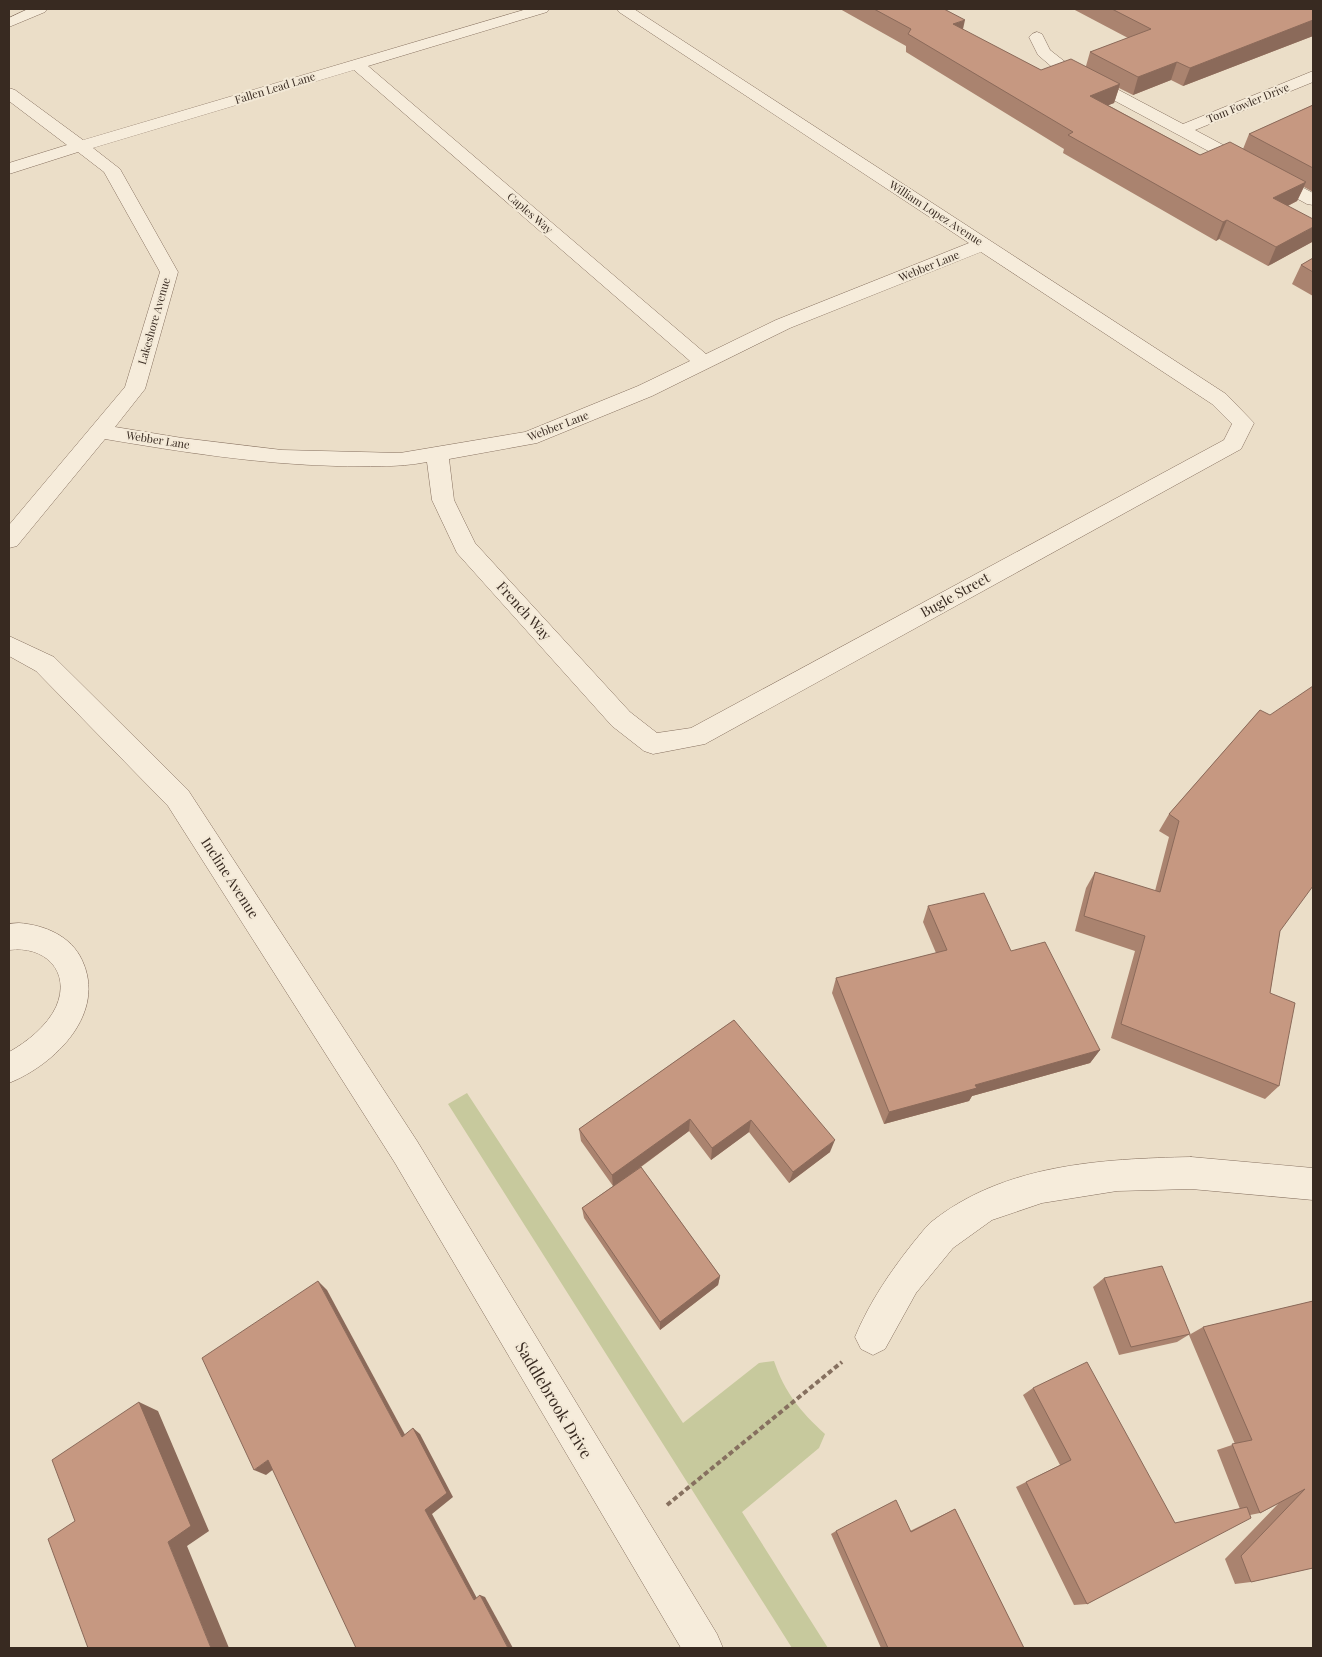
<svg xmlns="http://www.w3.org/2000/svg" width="1322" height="1657" font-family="'Playfair Display',serif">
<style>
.green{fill:#c7c99d}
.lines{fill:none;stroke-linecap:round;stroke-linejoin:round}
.street-casing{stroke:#86705f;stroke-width:1}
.path{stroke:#86705f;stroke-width:4;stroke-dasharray:5 3;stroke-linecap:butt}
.street{fill:#f6ecdb;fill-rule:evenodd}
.wall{fill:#aa836f}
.shaded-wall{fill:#8b6a5a}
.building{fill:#c69881;stroke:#8b6a5a}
.labels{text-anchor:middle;stroke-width:4;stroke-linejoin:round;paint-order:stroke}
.far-street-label{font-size:11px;fill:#382a21;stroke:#f3e9d7}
.street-label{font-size:14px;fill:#382a21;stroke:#f3e9d7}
.near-street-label{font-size:16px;fill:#382a21;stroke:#f3e9d7}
</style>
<rect width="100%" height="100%" fill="#ebdec8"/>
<!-- green -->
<path class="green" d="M467,1093l216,330 76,-60 15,-2c11,32 26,50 51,73l-6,14 -77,64 86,136h-36l-344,-544z"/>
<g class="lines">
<!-- street casing -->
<g class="street-casing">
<g id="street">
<path d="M28,9h19l-2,3 -36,15v-9z"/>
<path d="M527,9h22l-2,3 -179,54 338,288 70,-34 193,-77 -350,-231 -2,-3h17l592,385 28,29 -13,26 -536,295 -52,10 -9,-3 -32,-25 -155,-173 -25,-53 -5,-38c-30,6 -60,4 -91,4 -78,-2 -154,-14 -231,-27l-88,107 -8,2v-23l116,-138 35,-115 -56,-100 -26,-20 -69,22v-11l58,-18 -58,-44v-13l6,2 68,50zM354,70l336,291 -52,25 -113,46 -125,21 -118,-3 -100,-12 -67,-11 30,-38 33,-117 -58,-103 -27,-21zM981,252l231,152 20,20 -8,16 -533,288 -34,5 -27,-21 -155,-169 -21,-43 -5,-41 88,-16 115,-47 138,-68z"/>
<path d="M1037,32l5,2 8,16 14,11 119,63 130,-53v11l-118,48 118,63v12l-6,-1 -255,-137 -14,-12 -9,-18 3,-3z"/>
<path d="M9,636l45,21 134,133 229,351 300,493 6,14h-42l-286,-485 -227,-357 -132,-135 -27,-15z"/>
<path d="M19,923c26,2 52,13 63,37 25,53 -26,104 -73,123v-31c18,-10 38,-26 47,-45 16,-36 -12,-62 -47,-57v-26z"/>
<path d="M1191,1157l122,11v32l-122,-11 -74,2 -75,12 -50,17 -39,28 -37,45 -31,56 -12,6 -12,-6 -6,-12c14,-34 35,-65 58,-94 5,-6 11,-14 17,-20 73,-59 171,-64 261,-66z"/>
</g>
</g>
<!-- path -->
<path class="path" d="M667,1505l175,-143"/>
<!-- street -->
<use href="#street" class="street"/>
</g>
<!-- wall -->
<g class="wall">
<path d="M840,9h104l19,21 78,40 45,-4 4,-14 38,-14 -55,-29h240v27l-130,50 -12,-6 -38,15 -14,-7 -5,15 -6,2 92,50 43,-6 6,-15 64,-29v87l-9,-5 -7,14 -9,5 24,36 -44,24 -49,-27 -3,2 -153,-88 1,-4 -158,-97v-6z"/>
<path d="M1313,258v38l-21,-12 9,-19z"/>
<path d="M1260,710l20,221 -10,62 9,93 -14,13 -154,-61 24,-87 -60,-20 11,-43 9,-16 60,19 14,-54 -10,-6 10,-17z"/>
<path d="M928,906l83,45 89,99 -10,13 -118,33 -3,5 -85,23 -52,-131 4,-15 100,-25 -13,-31z"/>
<path d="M734,1020l96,132 -41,31 -40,-51 -38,28 -22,-29 -48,36 79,109 -2,9 -58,45 -76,-112 -2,-10 31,-22 -32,-45 -2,-12z"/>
<path d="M1104,1278l86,56 -13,8 -58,13 -26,-68z"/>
<path d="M1313,1301v267l-62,14 -16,2 -10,-25 53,-55 -18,9 -10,2 -163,89 -13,1 -58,-118 44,-22 -37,-70 10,-7 142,135 65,-14 -23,-59 18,-6 -46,-109 14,-8z"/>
<path d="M955,1509l69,139h-143l-50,-114 5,-3h74z"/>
</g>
<!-- shaded-wall -->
<g class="shaded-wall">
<path d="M965,20l-4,18 -8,-14z"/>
<path d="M1313,20v16l-130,50 7,-18z"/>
<path d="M1177,62l-6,18 -38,15 5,-18z"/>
<path d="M1120,84l-6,19 -29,12 5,-19z"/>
<path d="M1306,182l-9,19 -32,16 8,-19z"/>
<path d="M1227,220l-8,19 -3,2 7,-19z"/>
<path d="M1313,227v13l-1,2 -44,24 8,-19z"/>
<path d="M1100,1050l-10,13 -118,33 -3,5 -85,23 5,-12 86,-27z"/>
<path d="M690,1119l-1,12 -76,56 -1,-12z"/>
<path d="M751,1120l-2,12 -38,28 1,-12z"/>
<path d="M835,1140l-5,12 -41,31 4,-11z"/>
<path d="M720,1276l-2,9 -58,45v-8z"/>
<path d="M318,1281l9,9 82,152 -7,-5z"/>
<path d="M139,1402l19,9 51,120 -22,15 42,102h-18l-43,-106z"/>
<path d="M413,1428l7,6 33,63 -21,17 47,88 -5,-2 -49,-90z"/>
<path d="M268,1460l11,5 -13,10 -12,-5z"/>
<path d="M480,1595l5,2 28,51h-5z"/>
</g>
<!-- building -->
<g class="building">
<path d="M874,9h70l21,11 -12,4 88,46 30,-11 49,25 -30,12 110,59 30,-13 76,40 -33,16 40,21v8l-37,20 -49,-27 -4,2 -155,-87 5,-3 -165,-98 3,-5z"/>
<path d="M1112,9h201v11l-123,48 -13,-6 -39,15 -48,-25 61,-23z"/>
<path d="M1313,105v63l-64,-34z"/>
<path d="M1313,258v14l-12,-7z"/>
<path d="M1313,686v175l-1,1 1,1v23l-33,45 -10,62 25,10 -16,83 -158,-62 24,-88 -61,-20 11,-44 65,20 19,-71 -10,-7 91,-104 10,5z"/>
<path d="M984,893l27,58 34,-9 55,108 -125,35 2,3 -88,24 -53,-134 111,-28 -19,-44z"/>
<path d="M734,1020l101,120 -42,32 -42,-52 -39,28 -22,-29 -78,56 -33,-46z"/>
<path d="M641,1167l79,109 -60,46 -78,-114z"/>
<path d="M1162,1266l28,68 -59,13 -27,-69z"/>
<path d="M318,1281l84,156 11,-9 34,65 -22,17 49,90 6,-5 28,53h-152l-88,-188 -14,10 -52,-112z"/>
<path d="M1313,1301v267l-62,14 -10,-26 64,-67 -45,24 -28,-69 20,-4 -49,-113z"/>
<path d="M1087,1362l88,161 72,-16 4,11 -164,86 -61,-122 45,-22 -38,-72z"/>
<path d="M139,1402l52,124 -23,16 43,106h-123l-40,-109 27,-18 -23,-61z"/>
<path d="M896,1500l15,32 44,-23 69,139h-136l-52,-117z"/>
</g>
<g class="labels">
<!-- far-street labels -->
<g class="far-street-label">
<text transform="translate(275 88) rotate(-17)" y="4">Fallen Lead Lane</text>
<text transform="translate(1248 103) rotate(-22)" y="4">Tom Fowler Drive</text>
<text transform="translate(530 213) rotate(41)" y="4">Caples Way</text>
<text transform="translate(936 213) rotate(33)" y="4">William Lopez Avenue</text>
<text transform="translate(929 266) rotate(-22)" y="4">Webber Lane</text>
<text transform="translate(154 321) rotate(-74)" y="4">Lakeshore Avenue</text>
<text transform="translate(558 426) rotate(-21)" y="4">Webber Lane</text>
<text transform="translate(158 440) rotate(9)" y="4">Webber Lane</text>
</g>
<!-- street labels -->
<g class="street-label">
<text transform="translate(955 595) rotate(-29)" y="5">Bugle Street</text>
<text transform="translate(524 611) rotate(48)" y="5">French Way</text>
<text transform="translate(230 878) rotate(57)" y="5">Incline Avenue</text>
</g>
<!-- near-street labels -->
<g class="near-street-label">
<text transform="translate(554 1400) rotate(59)" y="6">Saddlebrook Drive</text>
</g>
</g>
<!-- border -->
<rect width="1322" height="1657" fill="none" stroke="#382a21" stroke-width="20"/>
</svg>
